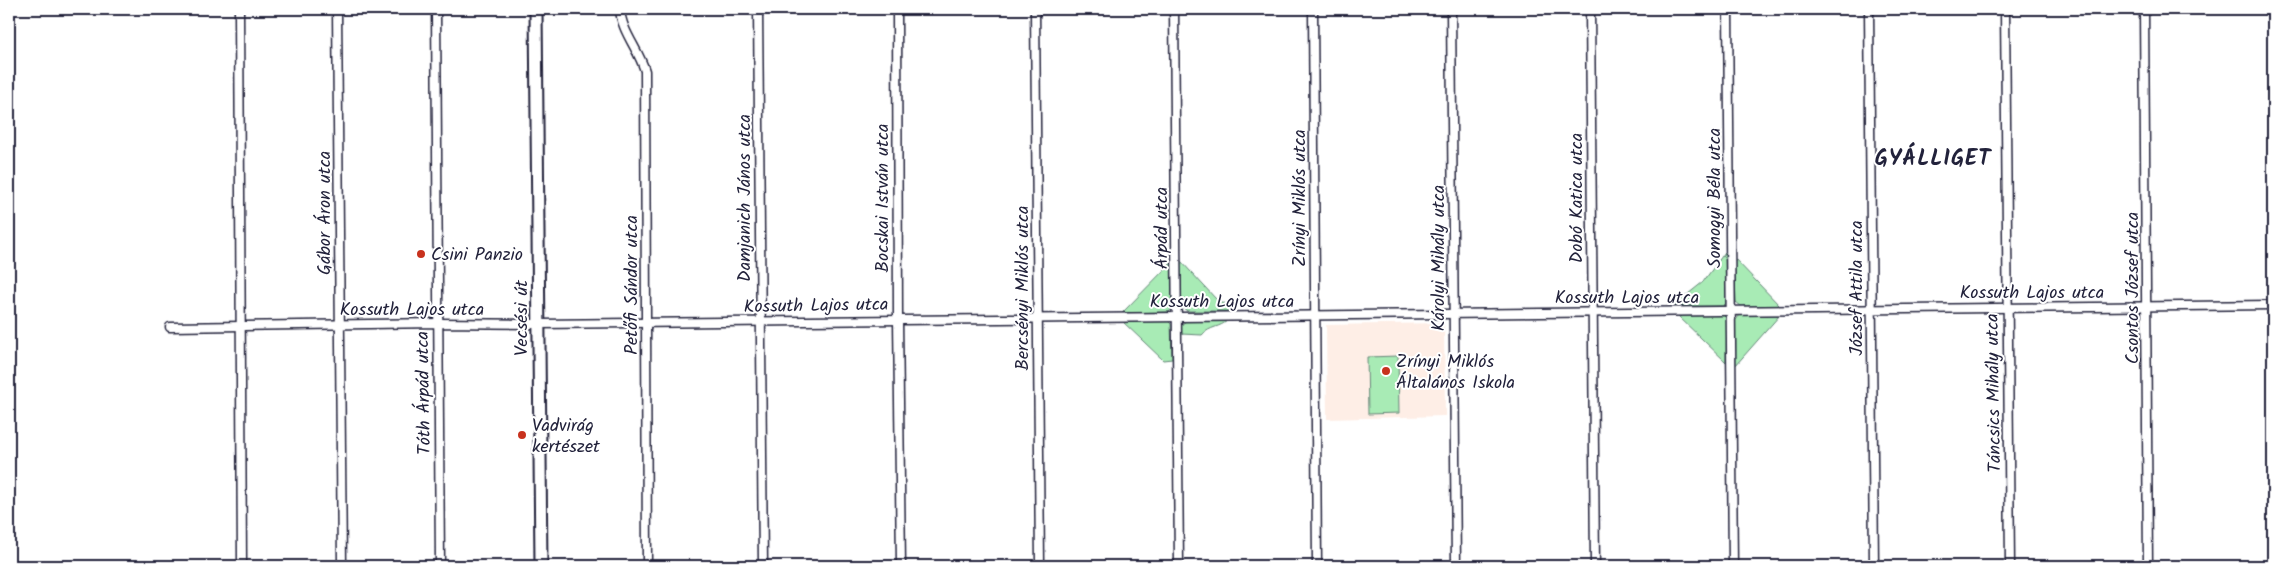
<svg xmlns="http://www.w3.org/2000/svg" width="2282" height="575" font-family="Kalam,sans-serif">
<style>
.built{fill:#feeee6}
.green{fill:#a8ebb5;stroke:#658678}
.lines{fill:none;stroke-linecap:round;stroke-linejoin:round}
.minor-casing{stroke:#22223b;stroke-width:11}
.secondary-casing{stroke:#22223b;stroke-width:15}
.minor{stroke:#fff;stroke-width:8}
.secondary{stroke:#fff;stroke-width:11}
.poi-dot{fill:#c8321e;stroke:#fff;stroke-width:2}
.labels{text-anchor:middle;stroke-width:4;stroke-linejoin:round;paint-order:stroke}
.street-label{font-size:18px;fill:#22223b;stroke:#fff}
.poi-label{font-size:18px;fill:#22223b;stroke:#fff;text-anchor:start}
.district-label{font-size:22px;font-weight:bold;letter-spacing:1px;fill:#22223b;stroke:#fff}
</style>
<rect width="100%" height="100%" fill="#fff"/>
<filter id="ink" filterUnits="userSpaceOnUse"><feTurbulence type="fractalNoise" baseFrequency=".02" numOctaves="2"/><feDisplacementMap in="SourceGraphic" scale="10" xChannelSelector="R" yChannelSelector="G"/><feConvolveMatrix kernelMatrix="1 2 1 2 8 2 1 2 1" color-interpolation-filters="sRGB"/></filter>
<g filter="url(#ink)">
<!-- built -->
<path class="built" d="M1444,323l1,93 -118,3 -1,-94z"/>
<!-- green -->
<g class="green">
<path d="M1725,252l1,51 -3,3h-50l30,-24z"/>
<path d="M1734,258l46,48h-39l-5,-4z"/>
<path d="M1180,260l36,39 5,4 13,1v7h-47l-5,-4z"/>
<path d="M1172,262l1,45 -4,5 -47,1z"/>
<path d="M1723,315l4,4 -1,43 -48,-46z"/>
<path d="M1740,315h40l-45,51v-45z"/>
<path d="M1228,320c-8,8 -18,6 -26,15l-21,-1v-9l5,-4z"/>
<path d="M1122,321h46l3,3 1,35 -9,1z"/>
<path d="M1398,356l1,57 -31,1 -1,-57z"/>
</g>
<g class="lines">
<!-- minor casing -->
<g class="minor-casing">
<g id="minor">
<path d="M239,9l3,557"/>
<path d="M337,9l5,557"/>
<path d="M436,9l4,557"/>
<path d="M620,9c1,22 19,41 25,62l2,495"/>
<path d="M758,9l5,557"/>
<path d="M897,9l1,310 3,247"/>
<path d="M1035,9l5,557"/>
<path d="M1174,9l5,557"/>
<path d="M1313,9l4,557"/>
<path d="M1451,9l5,557"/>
<path d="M1590,9l5,557"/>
<path d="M1728,9l5,557"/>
<path d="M1869,9l5,557"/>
<path d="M2005,9l5,557"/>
<path d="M2144,9l4,557"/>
<path d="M170,327l268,-4 101,1 1734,-19"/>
</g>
</g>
<!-- secondary casing -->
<g class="secondary-casing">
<path id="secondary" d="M536,9l5,557"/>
</g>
<!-- minor -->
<use href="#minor" class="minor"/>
<!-- secondary -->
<use href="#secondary" class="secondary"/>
</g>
</g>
<!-- markers -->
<g class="poi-dot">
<circle cx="421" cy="254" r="5"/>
<circle cx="1386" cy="371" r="5"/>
<circle cx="522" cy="435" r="5"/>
</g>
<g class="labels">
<!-- street labels -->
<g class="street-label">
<text transform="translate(744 198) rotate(-90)" y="6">Damjanich János utca</text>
<text transform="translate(882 198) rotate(-90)" y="6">Bocskai István utca</text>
<text transform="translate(1299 198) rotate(-90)" y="6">Zrínyi Miklós utca</text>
<text transform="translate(1576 198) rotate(-90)" y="6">Dobó Katica utca</text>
<text transform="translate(1714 198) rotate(-90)" y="6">Somogyi Béla utca</text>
<text transform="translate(324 213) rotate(-90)" y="6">Gábor Áron utca</text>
<text transform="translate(1161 228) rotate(-90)" y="6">Árpád utca</text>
<text transform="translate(1438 258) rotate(-90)" y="6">Károlyi Mihály utca</text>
<text transform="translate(631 285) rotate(-90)" y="6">Petőfi Sándor utca</text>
<text transform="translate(1022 288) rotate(-90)" y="6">Bercsényi Miklós utca</text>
<text transform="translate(1856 288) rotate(-90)" y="6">József Attila utca</text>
<text transform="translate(2132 288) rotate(-90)" y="6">Csontos József utca</text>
<text x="2032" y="298">Kossuth Lajos utca</text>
<text x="1627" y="303">Kossuth Lajos utca</text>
<text x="1222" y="307">Kossuth Lajos utca</text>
<text transform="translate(816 305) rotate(-1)" y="6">Kossuth Lajos utca</text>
<text x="412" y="315">Kossuth Lajos utca</text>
<text transform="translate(521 318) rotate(-90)" y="6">Vecsési út</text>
<text transform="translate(423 393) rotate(-91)" y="6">Tóth Árpád utca</text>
<text transform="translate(1993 393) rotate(-91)" y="6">Táncsics Mihály utca</text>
</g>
<!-- poi labels -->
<g class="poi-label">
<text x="431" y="260">Csini Panzio</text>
<text x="1396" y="367">Zrínyi Miklós<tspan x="1396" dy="21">Általános Iskola</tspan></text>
<text x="532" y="431">Vadvirág<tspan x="532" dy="21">kertészet</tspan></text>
</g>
<!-- district labels -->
<g class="district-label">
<text x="1933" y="165">GYÁLLIGET</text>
</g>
</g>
<!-- margin -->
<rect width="2282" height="575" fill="none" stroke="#fff" stroke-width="30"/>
<rect x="15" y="15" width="2252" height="545" fill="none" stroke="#22223b" stroke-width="2" filter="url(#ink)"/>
</svg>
